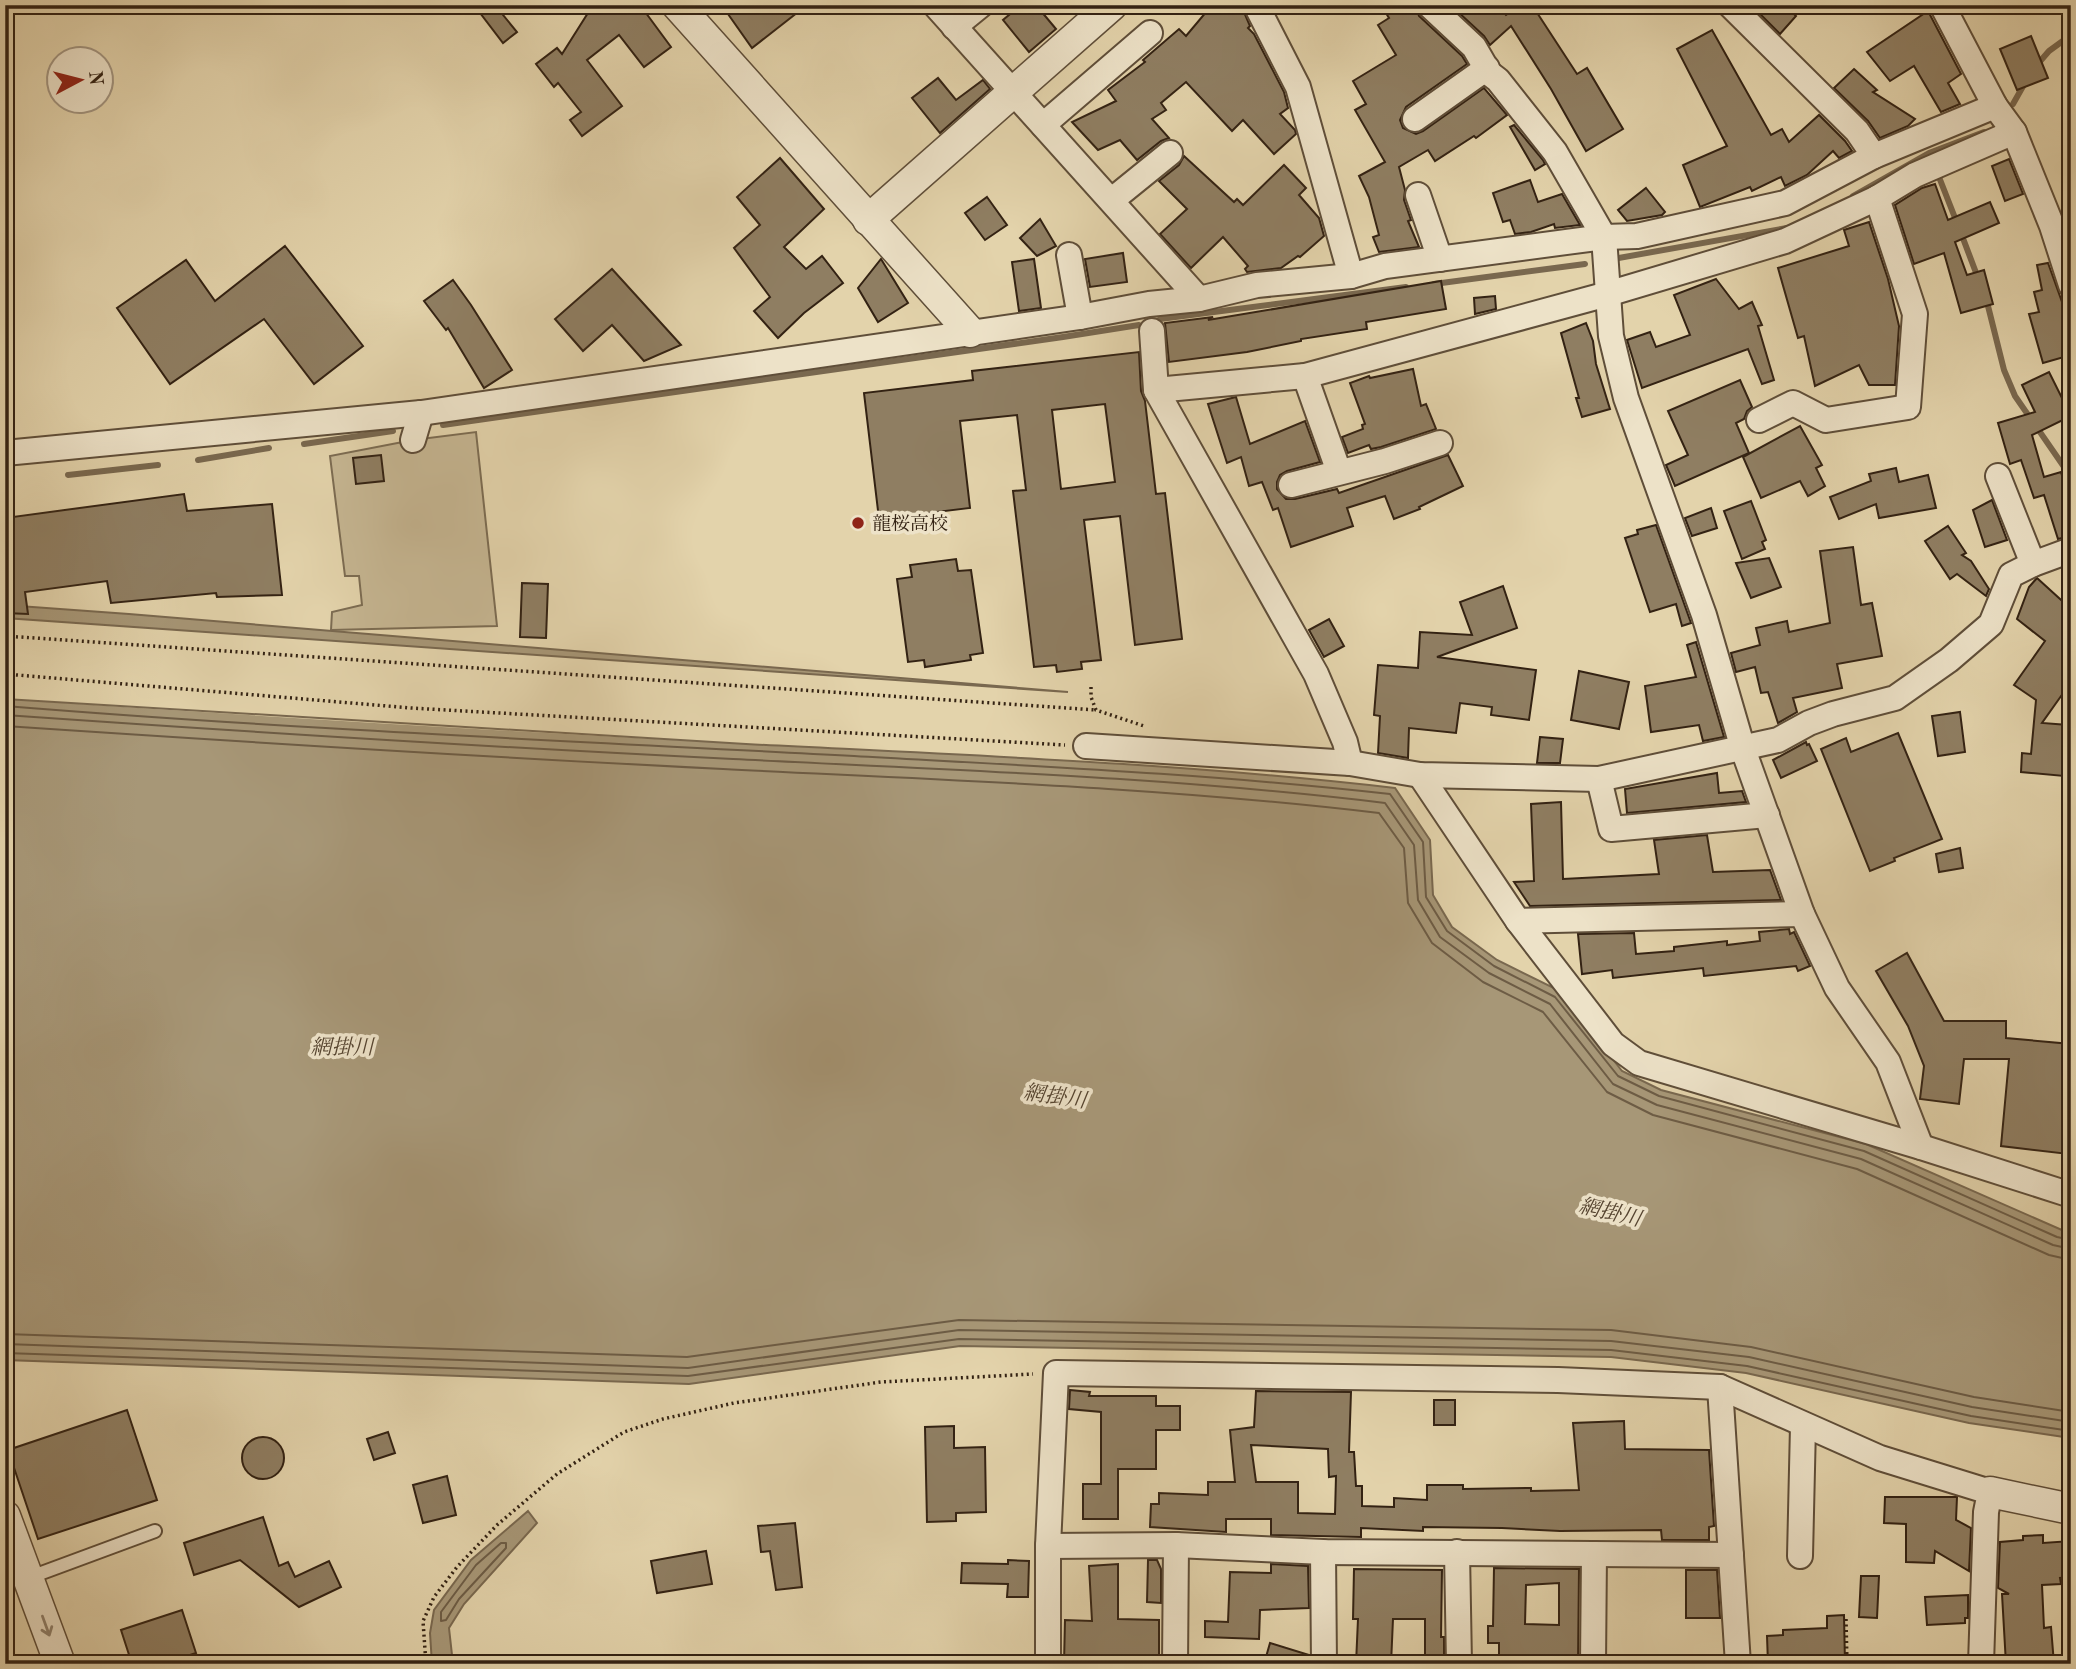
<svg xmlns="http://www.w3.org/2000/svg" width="2076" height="1669" font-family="'Old Standard TT','Noto Serif JP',serif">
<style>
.green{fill:#c5b591;stroke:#7c6c52;stroke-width:2}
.water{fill:#a79777;stroke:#79684f;stroke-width:2}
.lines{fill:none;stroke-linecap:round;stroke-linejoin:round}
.shore{stroke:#6d5c45;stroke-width:2}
.stream{stroke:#79684f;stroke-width:6}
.building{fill:#8f7e62;stroke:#332213;stroke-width:2;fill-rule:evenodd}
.service-casing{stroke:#5f4e39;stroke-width:16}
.minor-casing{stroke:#5f4e39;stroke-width:28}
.tertiary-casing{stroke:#5f4e39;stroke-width:33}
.path{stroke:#332213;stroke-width:3.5;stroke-dasharray:2 3.5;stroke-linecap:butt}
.service{stroke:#ede2c8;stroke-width:12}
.minor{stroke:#ede2c8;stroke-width:24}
.tertiary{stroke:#ede2c8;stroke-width:30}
.oneway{stroke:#90826e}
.poi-dot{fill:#8f2418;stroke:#ede2c8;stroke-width:2.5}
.labels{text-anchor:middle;stroke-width:7;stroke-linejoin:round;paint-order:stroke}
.poi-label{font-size:19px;fill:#332213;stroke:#ede2c8;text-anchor:start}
.water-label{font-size:21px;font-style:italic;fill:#564531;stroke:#ede2c8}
</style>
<rect width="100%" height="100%" fill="#e3d3ab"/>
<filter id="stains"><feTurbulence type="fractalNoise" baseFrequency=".00286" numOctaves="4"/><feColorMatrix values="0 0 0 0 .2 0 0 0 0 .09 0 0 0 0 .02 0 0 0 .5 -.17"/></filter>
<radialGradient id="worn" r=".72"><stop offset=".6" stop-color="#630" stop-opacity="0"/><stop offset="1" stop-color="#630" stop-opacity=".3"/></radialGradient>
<!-- green -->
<path class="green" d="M476,432l21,194 -166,4 1,-18 30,-7 -3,-29h-14l-15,-120 83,-16z"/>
<!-- water -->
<g class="water">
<path d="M5,605l124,9 939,78 -1063,-74z"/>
<path d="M5,699c247,17 494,32 741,45 216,11 433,19 649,44l35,52 3,55 19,32 45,33 63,31 62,80 39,19 205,54 205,90v204l-102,-15 -223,-50 -135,-16 -651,-11 -271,38 -684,-24z"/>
<path d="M528,1511l9,12 -73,81 -15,24 4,36h-21l-2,-31 4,-23 37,-50z"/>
</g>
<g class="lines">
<!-- shore -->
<g class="shore">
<path d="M5,706c283,23 566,35 849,50 179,10 358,18 536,38l33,48 3,55 21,34 47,35 61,31 63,79 41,20 205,55 193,86 14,3"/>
<path d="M5,715c243,17 485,32 728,44 218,11 436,18 652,44l29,42 4,55 22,37 49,36 61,31 63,80 44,21 204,54 192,86 18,4"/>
<path d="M5,726c239,16 479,31 718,43 219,11 438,18 656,44l25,35 4,55 24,40 51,39 60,30 64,80 46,23 204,54 192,86 22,5"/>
<path d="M5,1334l682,23 272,-37 652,10 140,17 223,50 97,15"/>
<path d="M5,1344l683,24 271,-38 652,11 138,16 223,50 99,15"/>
<path d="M5,1353l683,23 271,-37 652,11 136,16 224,50 100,15"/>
<path d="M501,1543h5v5l-47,51 -13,21 -5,1v-9l35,-47z"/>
</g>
<!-- stream -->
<g class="stream">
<path d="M2036,66l13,-15 22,-16"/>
<path d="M2013,104l13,-23"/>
<path d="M1939,177l18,46"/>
<path d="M1853,196l76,-43 55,-21"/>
<path d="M1961,233l17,45"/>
<path d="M1613,259l174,-31"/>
<path d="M1434,284l151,-20"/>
<path d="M1986,298l18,72 11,26 56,81"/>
<path d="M1160,319l246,-32"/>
<path d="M443,425l620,-88 76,-12"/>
<path d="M304,444l89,-13"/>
<path d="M198,460l71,-12"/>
<path d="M68,475l90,-10"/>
</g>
</g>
<!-- building -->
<g class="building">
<path d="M474,5h41l-12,10 14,17 -14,11z"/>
<path d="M593,5h47l31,42 -27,20 -25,-32 -32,25 35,46 -40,30 -12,-16 11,-8 -23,-29 -4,4 -18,-23 21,-16 5,6z"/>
<path d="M740,5h67l-55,43 -24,-34z"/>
<path d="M1021,5h15l20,24 -27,23 -26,-32z"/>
<path d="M1212,5h29l9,21 -2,2 6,6 30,58 4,16 -8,6 15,16 1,4 -22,20 -31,-34 -11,11 -46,-49 -25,21 5,7 -14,9 17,19 -8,3 -24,19 -17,-20 -22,10 -26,-28 44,-21 -8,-11 37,-28 -2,-2 36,-31 7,7z"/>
<path d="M1381,5h34l4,11 43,40 5,8 -61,43 -6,13 3,8 13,6 7,-3 61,-43 23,27 -31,23 -2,-2 -39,25 -7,-11 -29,17 6,23 -1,10 7,20 -3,1 11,26 -40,5 -6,-15 6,-2 -10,-38 -10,-21 26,-14 -30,-52 11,-6 -13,-23 43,-26 -18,-30 11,-7z"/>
<path d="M1464,5h33l9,10 14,-10h12l45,69 10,-6 36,61 -37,22 -35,-62 -40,-63 -21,19 -6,-9 -27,-25z"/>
<path d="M1751,5h34l11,11 -16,18z"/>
<path d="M1928,11l33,63 -13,9 12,21 -19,8 -27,-46 -24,15 -23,-29z"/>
<path d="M1712,30l59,105 11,-6 7,13 30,-27 26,26 7,10 -13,7 -6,-7 -26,24 -22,11 -4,-9 -29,14 -2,-4 -50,20 -17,-42 44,-19 -50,-97z"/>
<path d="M2031,36l17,42 -31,12 -17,-41z"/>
<path d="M1854,69l23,21 -4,2 42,27 -7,7 -28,12 -12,-17 -34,-33z"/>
<path d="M938,78l18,22 27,-20 7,9 -50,44 -28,-35z"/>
<path d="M1514,125l29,35 2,4 -10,6 -25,-43z"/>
<path d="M1184,156l50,46 3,-3 6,6 41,-40 22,23 -7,7 20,23 5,18 -24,21 -2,-1 -17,12 -34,4 -2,-3 3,-3 -25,-29 -32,31 -31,-34 27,-25 -28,-28 20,-16z"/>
<path d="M780,158l44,51 -40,38 22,22 16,-13 21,27 -39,30 -26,25 -24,-27 16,-14 -36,-49 26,-23 -23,-28z"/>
<path d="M2009,159l14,35 -18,7 -13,-35z"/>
<path d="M1530,180l8,22 24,-8 18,31 -25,3 -1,-4 -23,8 -16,2 -5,-14 -7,2 -10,-29z"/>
<path d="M1935,184l13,36 42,-18 9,21 -44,19 12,33 17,-5 9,34 -32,9 -17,-60 -30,11 -19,-59 27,-17z"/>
<path d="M1646,188l19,24 -3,3 -35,6 -9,-11z"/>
<path d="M987,197l20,28 -22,15 -20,-27z"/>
<path d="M1040,219l16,27 -19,10 -17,-18z"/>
<path d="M1869,222l19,57 11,47 -4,59h-26l-10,-20 -44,21 -11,-50 -6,2 -20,-70 71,-22 -5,-16z"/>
<path d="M285,246l78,100 -49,38 -50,-65 -94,65 -53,-76 69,-48 29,41z"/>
<path d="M1123,253l4,29 -37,5 -5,-28z"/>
<path d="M881,259l27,44 -30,19 -20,-34z"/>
<path d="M1034,259l7,49 -22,3 -7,-49z"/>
<path d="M2048,263l23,64v28l-28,8 -14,-49 10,-2 -5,-20 8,-2 -5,-25z"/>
<path d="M612,269l69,76 -37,16 -32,-36 -29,26 -28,-32z"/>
<path d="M1716,279l23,30 13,-7 10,23 -4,1 16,54 -12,4 -14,-35 -106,39 -15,-48 23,-8 6,15 34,-12 -16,-40z"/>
<path d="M453,280l18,25 41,65 -28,18 -36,-60 -2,2 -22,-29z"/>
<path d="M1441,281l5,28 -80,13 1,7 -66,10v2l-54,11 -78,10 -4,-39 48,-6 -5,3z"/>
<path d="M1495,296l1,13 -21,5 -1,-16z"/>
<path d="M1586,323l7,18 3,23 14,45 -28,8 -6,-19h3l-18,-65z"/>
<path d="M1139,352l2,39 4,10 11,93 9,-1 17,146 -47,6 -15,-129 -36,4 17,140 -20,2 1,7 -25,3 -1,-7 -22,2 -21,-176 13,-1 -9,-75 -57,6 10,87 -91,11 -15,-126 109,-13 -1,-9zM1105,404l10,78 -54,7 -9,-79z"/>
<path d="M1413,369l8,37 5,-2 10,25 -55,18 -10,2 -2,-4 -21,8 -6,-16 21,-8 -1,-4 3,-1 -15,-41 19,-7 1,2z"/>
<path d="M2049,372l22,44 -39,19 12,42 17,-5 10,36v28l-13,3 -14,-44 -10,3 -13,-38 -11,4 -12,-41 37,-11 -13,-27z"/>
<path d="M1740,380l12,27 -5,4 -3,8 -8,4 13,30 -74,33 -9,-21 22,-10 -20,-44z"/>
<path d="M1236,397l14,47 55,-23 15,41 -33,9 -7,4 -3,7v7l9,10h9l42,-10 2,4 109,-38 15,31 -44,21 1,2 -26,10 -9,-23 -38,12 6,18 -62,21 -13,-39 -5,2 -11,-28 -13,4 -8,-29 -14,6 -19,-59z"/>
<path d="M1800,426l22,39 -6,3 9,18 -17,10 -8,-15 -39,17 -18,-41z"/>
<path d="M381,455l3,26 -28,3 -3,-26z"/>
<path d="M1896,468l3,14 29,-7 8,33 -57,10 -3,-14 -37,15 -9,-22 41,-16 -2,-7z"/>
<path d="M184,494l3,17 85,-7 10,91 -65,2 -1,-4 -105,10 -4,-22 -82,11 3,22 -23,-1v-95z"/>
<path d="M1992,500l15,40 -22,7 -12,-37z"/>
<path d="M1751,501l15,39 -4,2 3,7 -23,10 -18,-48z"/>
<path d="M1711,508l6,20 -25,8 -7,-18z"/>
<path d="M1656,525l35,98 -9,3 -6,-22 -26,8 -25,-74 13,-4 -1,-4z"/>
<path d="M1948,526l18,27 -4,2 9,6 18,28 -3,7 -29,-22 -7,5 -25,-38z"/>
<path d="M1853,547l8,58 11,-2 10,53 -45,8 5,24 -49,10 4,14 -19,11 -10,-31 -7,1 -6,-26 -19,5 -5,-19 29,-8 -4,-17 31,-7 2,11 41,-9 -10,-72z"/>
<path d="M1769,558l12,29 -30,11 -15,-35z"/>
<path d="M956,559l2,12 13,-1 12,83 -13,2 1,5 -46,7 -1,-7 -16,2 -11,-83 15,-2 -2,-12z"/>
<path d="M2037,578l34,31v73l-29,41 26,2 -4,51 -43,-4 1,-19 9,1 5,-54 -22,-15 31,-44 -28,-22 12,-32z"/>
<path d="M522,583l26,1 -2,54 -26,-1z"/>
<path d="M1503,586l14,42 -80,29 99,13 -7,50 -38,-5 1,-8 -32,-4 -4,30 -47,-5 -1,30 -30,-5 2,-37 -6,-1 4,-50 40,3 2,-36 52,3 -12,-33z"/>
<path d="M1329,619l15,27 -20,11 -15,-27z"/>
<path d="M1696,642l28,95 -21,4 -4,-16 -48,7 -6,-46 51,-9 -9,-32z"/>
<path d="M1579,671l50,11 -10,47 -48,-9z"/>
<path d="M1960,712l5,40 -27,4 -6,-40z"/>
<path d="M1898,733l44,106 -48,19 1,3 -25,10 -49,-122 25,-11 5,14z"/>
<path d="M1540,737l23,2 -3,24h-23z"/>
<path d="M1806,742l1,3 2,-1 8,17 -36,17 -8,-18z"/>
<path d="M1717,773l2,20 23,-2 4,11 -119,11 -2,-24z"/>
<path d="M1561,802l2,77 96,-5 -5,-34 53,-5 6,37 57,-2 11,30 -251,6 -16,-24 20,-1 -3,-77z"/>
<path d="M1960,848l3,20 -24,4 -3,-18z"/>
<path d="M1789,929l1,5 4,-2 16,34 -12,5 -2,-5 -92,10 -1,-8 -90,10 -1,-8 -30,4 -4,-40 56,-1 2,21 38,-3v-4l53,-6v4l33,-4 -1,-9z"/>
<path d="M1907,953l37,68h62v17l65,6 -3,110 -67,-8 8,-87h-45l-5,45 -39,-5 4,-33 -16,-40 -32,-55z"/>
<path d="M1070,1390l20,2 -1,4h67v10h24v24h-24v39h-38v50h-35v-35h18v-72l-32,-3z"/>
<path d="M1256,1391l95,1 -2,60h5l2,34h6v20l32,1v-9l33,2v-15h36v4l68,-1v3l48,-1 -6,-67 51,-2 1,28 84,1 5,76 -5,1v13h-47l-1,-10 -101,1 -58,-3 -79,-1v4l-62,-3v9l-90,-2v-16h-45v13l-76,-5 1,-23h8v-11l49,2v-13h27l-5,-52 24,-3zM1251,1445l77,4 1,28 7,-1 -1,38 -37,-1v-31h-42z"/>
<rect x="1434" y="1400" width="21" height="25"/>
<path d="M127,1410l30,90 -119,39 -30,-89z"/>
<path d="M954,1426v22l31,-1 1,65 -30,1v8l-29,1 -2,-95z"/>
<path d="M388,1432l7,21 -21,7 -7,-21z"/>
<circle cx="263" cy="1458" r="21"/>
<path d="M447,1476l9,39 -33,8 -10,-38z"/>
<path d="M1885,1497h72l-1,23 15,8 -2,43 -34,-20 -1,12 -28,-1v-38l-22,-1z"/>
<path d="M263,1517l16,49 9,-4 7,15 34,-16 12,26 -42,20 -59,-47 -46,15 -10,-32z"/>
<path d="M795,1523l7,64 -26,3 -6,-39 -9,1 -3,-26z"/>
<path d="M2043,1535v8l28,-2v36l-11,1 1,6 -19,1 2,43 7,-1 3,37h-48l-4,-70h7l-11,-6 2,-46 23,-2v-4z"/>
<path d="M706,1551l6,33 -55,9 -6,-32z"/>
<path d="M1008,1560l21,1 -1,36h-21l1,-13 -47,-1 1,-20 46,1z"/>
<path d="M1148,1560h9l4,9v34l-14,-1z"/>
<path d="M1118,1564v55l41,1v44h-95l1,-44 27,1 -3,-55z"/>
<path d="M1271,1564l37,2 1,42 -49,2 -1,29 -54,-2v-16l23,1 2,-50 41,1z"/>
<path d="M1494,1568l85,1 -1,95h-79v-21h-11v-17h5zM1559,1583v42l-34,-1 1,-39z"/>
<path d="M1354,1569l88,1 -1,67h3v27h-19v-45h-32l-2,45h-35l2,-45h-5z"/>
<path d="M1686,1570h31l3,48h-34z"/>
<path d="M1861,1576h18l-2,42 -18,-1z"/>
<path d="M1968,1595v23h-3v5l-38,2 -2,-28z"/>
<path d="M182,1610l14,43 -33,11h-31l-11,-34z"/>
<path d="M1844,1615l1,49h-77l-1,-28 16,-1v-5l44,-2v-12z"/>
<path d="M1270,1643l39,12v9h-45z"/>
</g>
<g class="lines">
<!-- service casing -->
<g class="service-casing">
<path id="service" d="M28,1578l127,-47"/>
</g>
<!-- minor casing -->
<g class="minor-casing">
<g id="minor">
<path d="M935,5l264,294"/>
<path d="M1256,5l42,82 53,189"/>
<path d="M1429,5l45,42 15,26 9,7 57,72 49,85 7,99 15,62 78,217 39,134 59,165 35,74 51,74 33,85"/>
<path d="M1730,5l127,126 17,25"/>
<path d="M1942,5l53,101 19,26 38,94 19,59"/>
<path d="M954,27l27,-22"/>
<path d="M1415,119l72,-51"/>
<path d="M1043,125l107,-92"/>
<path d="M1418,195l22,64"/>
<path d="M1112,200l58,-47"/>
<path d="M1069,255l11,62"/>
<path d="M1152,331l4,59 160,284 29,68 5,21"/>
<path d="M1305,376l34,96"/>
<path d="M1156,390l149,-14 299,-81 181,-54 92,-43 38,-23 99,-43"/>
<path d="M1759,420l34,-17 33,17 82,-13 7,-93 -38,-116"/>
<path d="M413,440l8,-27"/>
<path d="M5,453l416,-40 659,-96 69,-13 50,-5 58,-14 94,-9 34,-10 219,-29 33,-1 148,-33 89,-47 121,-50"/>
<path d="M1998,476l35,88"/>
<path d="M1291,485l94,-24 55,-18"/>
<path d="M1086,746l264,17 70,12 179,4 179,-39 31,-17 24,-9 62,-16 54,-38 42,-36 20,-49 22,-11 38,-14"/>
<path d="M1420,775l98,146 95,123 26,19 282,84 150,48"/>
<path d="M1599,779l12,50 156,-14"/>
<path d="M1518,921l284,-7"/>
<path d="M1720,1387l18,277"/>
<path d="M1048,1546l128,-1 147,7 408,3"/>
<path d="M1323,1552l1,112"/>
<path d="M1457,1552l2,112"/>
<path d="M1800,1556l3,-130"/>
<path d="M1048,1664v-118l8,-173 502,7 162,7 160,71 110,34 -4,20 -5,152"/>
<path d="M1175,1664l1,-119"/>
<path d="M1593,1664l1,-110"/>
</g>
</g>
<!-- tertiary casing -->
<g class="tertiary-casing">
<g id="tertiary">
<path d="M677,5l293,327"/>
<path d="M868,220l244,-215"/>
<path d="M1990,1492l81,17"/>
<path d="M5,1516l55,148"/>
</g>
</g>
<!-- path -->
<g class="path">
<path d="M5,636l1091,74"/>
<path d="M5,674l406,34 654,37"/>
<path d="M1091,687v10l5,13 48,16"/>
<path d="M1846,1619l1,45"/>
<path d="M426,1664l-3,-43 11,-24 23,-30 40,-42 60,-51 67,-42 39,-13 71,-16 147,-21 152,-8"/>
</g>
<!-- service -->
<use href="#service" class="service"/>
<!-- minor -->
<use href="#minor" class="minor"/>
<!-- tertiary -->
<use href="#tertiary" class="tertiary"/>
</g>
<!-- one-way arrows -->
<defs><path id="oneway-shaft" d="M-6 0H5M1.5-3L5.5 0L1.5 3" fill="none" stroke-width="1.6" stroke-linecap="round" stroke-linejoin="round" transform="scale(1.75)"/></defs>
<use class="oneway" href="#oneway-shaft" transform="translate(46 1626) rotate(70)"/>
<!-- markers -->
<circle class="poi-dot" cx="858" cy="523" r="7"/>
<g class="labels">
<!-- poi labels -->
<g class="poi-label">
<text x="872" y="530">龍桜高校</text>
</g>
<!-- water labels -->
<g class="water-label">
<text x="342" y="1054">網掛川</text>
<text transform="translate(1055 1096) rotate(8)" y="7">網掛川</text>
<text transform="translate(1610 1212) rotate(13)" y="7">網掛川</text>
</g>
</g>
<!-- margin -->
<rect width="2076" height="1669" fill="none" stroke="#e3d3ab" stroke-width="28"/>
<rect x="7" y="7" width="2062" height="1655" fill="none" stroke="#332213" stroke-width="3.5"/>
<rect x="14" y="14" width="2048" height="1641" fill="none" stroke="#332213" stroke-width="2"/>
<!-- north arrow -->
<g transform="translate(80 80) rotate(83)"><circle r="33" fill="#ede2c8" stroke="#a39580" stroke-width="2"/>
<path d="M0-5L12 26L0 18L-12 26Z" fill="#8f2418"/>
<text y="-10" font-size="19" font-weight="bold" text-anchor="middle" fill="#332213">N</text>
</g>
<rect width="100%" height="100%" filter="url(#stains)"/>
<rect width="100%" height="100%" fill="url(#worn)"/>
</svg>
